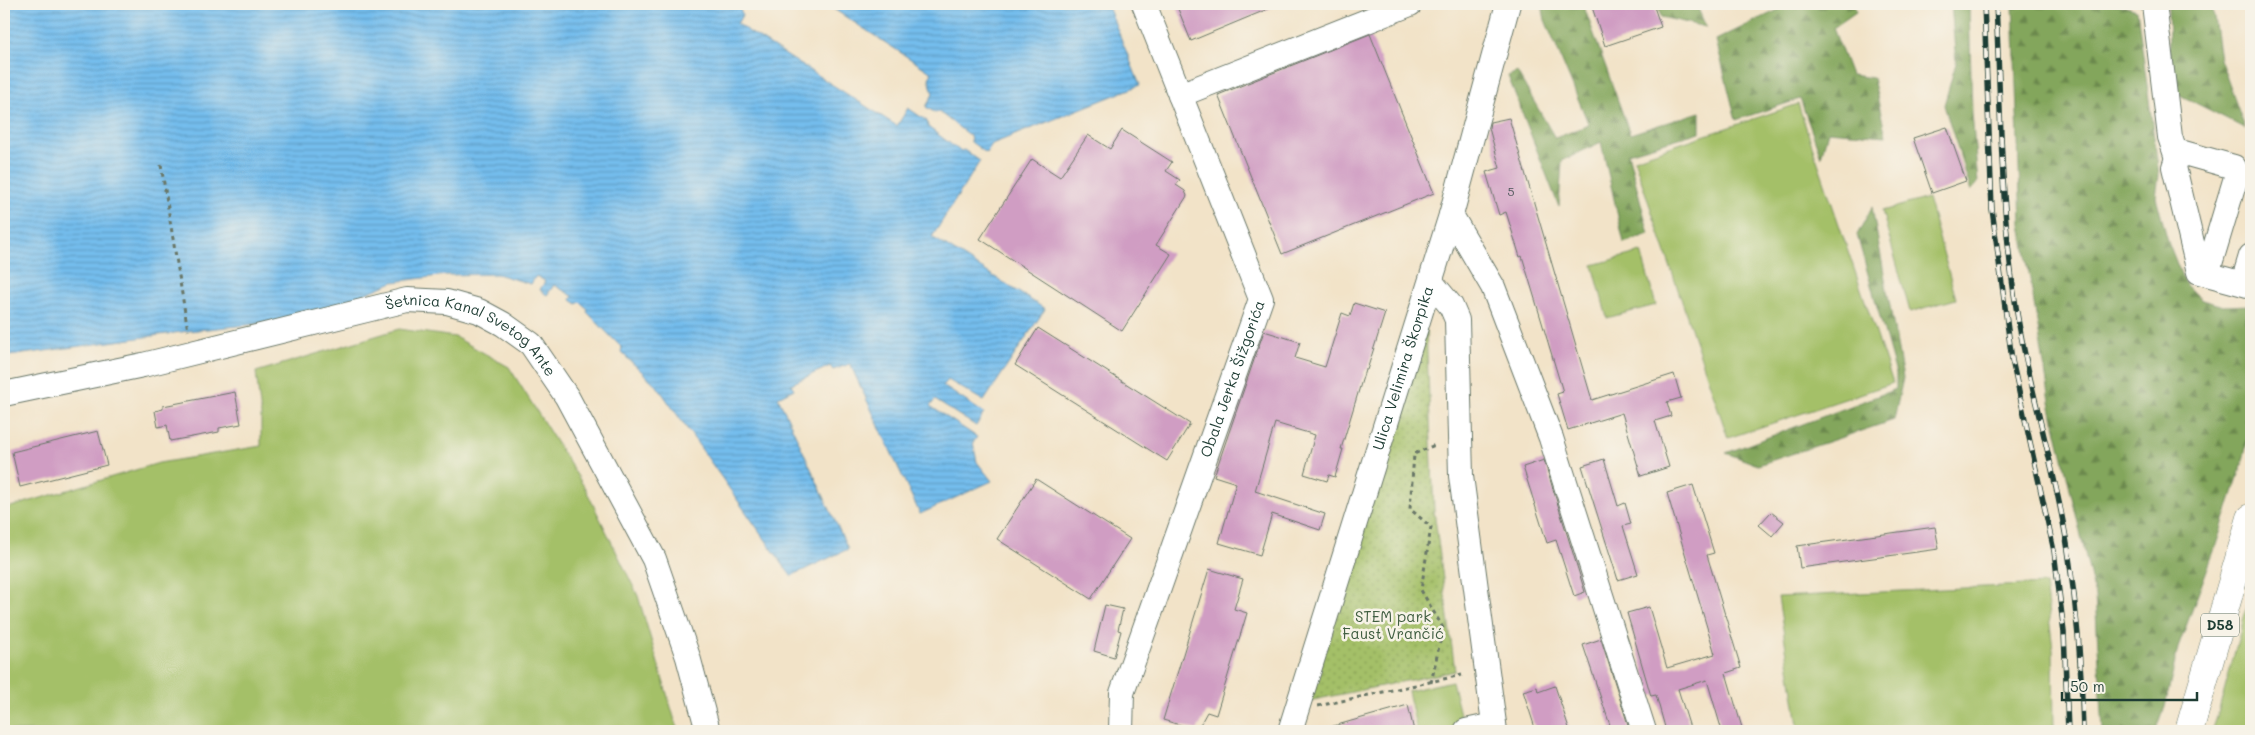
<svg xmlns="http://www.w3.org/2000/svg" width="2255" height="735" font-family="Mali,sans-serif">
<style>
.green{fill:#a4c067;stroke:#627e4e}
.forest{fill:url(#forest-firs);stroke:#517248}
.park{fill:url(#park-dots);stroke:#627e4e}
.water{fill:url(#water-rules);stroke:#4a7d90}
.building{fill:#d09dc3}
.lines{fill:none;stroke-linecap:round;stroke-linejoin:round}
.minor-casing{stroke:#697768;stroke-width:26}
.major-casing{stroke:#697768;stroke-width:29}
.path{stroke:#697768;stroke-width:3;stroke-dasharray:4 4;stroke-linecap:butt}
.minor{stroke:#fff;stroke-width:24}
.major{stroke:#fff;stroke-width:28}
.rail-casing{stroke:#1f3d34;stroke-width:5.5}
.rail{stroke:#f7f3e8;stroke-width:4;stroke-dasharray:11;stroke-linecap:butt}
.labels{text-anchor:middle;stroke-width:5;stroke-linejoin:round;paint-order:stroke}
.number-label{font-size:12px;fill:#4b5558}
.shield{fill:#f7f3e8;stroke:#60746a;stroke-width:1}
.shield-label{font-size:14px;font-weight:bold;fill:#1f3d34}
.street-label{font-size:15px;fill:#1f3d34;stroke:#f7f3e8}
.park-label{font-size:15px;fill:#405e41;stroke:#f7f3e8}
</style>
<defs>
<pattern id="forest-firs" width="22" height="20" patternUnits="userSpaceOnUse" patternTransform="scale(1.25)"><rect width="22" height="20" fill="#83a65c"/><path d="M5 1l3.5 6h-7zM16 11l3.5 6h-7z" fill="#6b884d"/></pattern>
<pattern id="park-dots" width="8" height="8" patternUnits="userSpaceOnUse" patternTransform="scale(1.25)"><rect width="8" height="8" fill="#a4c067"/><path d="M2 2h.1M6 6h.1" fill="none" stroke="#859d56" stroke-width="1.8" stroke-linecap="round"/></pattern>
<pattern id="water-rules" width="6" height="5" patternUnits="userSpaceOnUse" patternTransform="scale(1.25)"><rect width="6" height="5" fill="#74bded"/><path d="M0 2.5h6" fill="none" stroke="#5f9bc1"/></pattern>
</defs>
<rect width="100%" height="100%" fill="#f7f3e8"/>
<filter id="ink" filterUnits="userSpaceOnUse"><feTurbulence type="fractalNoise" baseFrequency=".02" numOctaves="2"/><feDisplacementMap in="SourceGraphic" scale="10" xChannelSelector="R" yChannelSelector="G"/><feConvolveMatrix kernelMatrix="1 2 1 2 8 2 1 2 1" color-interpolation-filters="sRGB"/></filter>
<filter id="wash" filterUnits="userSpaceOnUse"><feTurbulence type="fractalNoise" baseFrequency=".0096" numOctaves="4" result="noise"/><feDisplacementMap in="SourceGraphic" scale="20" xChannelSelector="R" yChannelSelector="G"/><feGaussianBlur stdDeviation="1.12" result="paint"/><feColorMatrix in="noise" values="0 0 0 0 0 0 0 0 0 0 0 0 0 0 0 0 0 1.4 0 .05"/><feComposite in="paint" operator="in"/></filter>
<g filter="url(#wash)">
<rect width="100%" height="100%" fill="#f2e3c8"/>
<!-- green -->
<g class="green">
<path d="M1798,104l95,279 -165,55 -94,-279z"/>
<path d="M1928,198l28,101 -46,13 -28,-101z"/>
<path d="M1641,252l15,53 -49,13 -14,-53z"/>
<path d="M399,329l56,8 54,30 76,121 53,108 40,135h-674v-222l155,-46 102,-17v-31l-5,-43z"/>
<path d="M2045,584l8,65 1,82h-255l-21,-134z"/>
<path d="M2251,592v139h-39l5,-14z"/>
<path d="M1452,681l12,50h-47l-9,-40z"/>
</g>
<!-- forest -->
<g class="forest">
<path d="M1542,4h41l47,130 70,-22v20l-72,21 21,81 -25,9 -23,-101 -39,19 -3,46 -51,-131 9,-4 38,66 34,-13 -44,-105z"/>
<path d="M1657,4h39l10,23 -45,-10z"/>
<path d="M1790,4h64l2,8 -23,16 18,47 22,3 13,58 -58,-5 -7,26 -21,-58 -64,21 -20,-80z"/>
<path d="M1951,4h18l3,109 6,70 -7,8 -27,-86 12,-42z"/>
<path d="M2013,4h103l21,6 22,165 -3,22 12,44 16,41 18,18 21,6 28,-1v120l-9,40 -28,86 -36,97 -13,59 -9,24h-53l-8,-135 -44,-189 -30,-183z"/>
<path d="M2168,4h44l8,55 25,69 -75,-38z"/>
<path d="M1872,207l31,171 -9,42 -136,45 -32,-12 170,-64v-15l-39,-139z"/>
</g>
<!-- park -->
<path class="park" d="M1426,329l8,181 21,161 -147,30z"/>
<!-- water -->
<g class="water">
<path d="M4,4h734l4,11 -5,9 160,102 11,-18 19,13 1,6 32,24 4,-1 16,11 -48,76 113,72 -61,92 -36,-21 -5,6 41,27 -8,13 -41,-26 -5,6 47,31 -4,5 4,20 15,19 -72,33 -70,-150 -17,6 -3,-4 -39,18 3,5 -16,8 70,152 -57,27 -134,-190 -36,-34 1,-4 -35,-36 1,-3 -8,-7 -3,2 -6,-4 2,-4 -19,-11 -7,10 -7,-5 5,-9 -9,-5 -5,8 -34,-10 -51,1 -53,7 -88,37 -117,12 -179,25 -5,-25z"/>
<path d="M826,4h281l33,81 -148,59 -6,9 -15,-11 -1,-6 -31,-24h-5l-8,-5 7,-13 -4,-16 3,-5z"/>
</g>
<g id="blocks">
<!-- building -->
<g class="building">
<path d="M1176,4h104l-89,37z"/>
<path d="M1591,4h62l8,23 -56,19z"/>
<path d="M1370,34l64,159 -152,61 -64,-159z"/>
<path d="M1509,118l83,282 82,-26 7,24 -14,4 4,14 -16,5 14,46 -28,9 -19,-63 -54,17 -11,-36 6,-2 -41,-136 -2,1 -14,-45 -7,3 -13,-43 14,-4 -11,-40 1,-6z"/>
<path d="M1947,127l19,54 -34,12 -19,-55z"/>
<path d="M1122,130l50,32 -6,9 14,9 -4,5 9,6 2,5 -31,49 15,9 -49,77 -142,-92 52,-80 28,18 28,-42 22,14z"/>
<path d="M1354,303l31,10 -18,57h-2l-24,79h2l-8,28 -6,-2 -2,6 -23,-7 11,-39 -40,-12 -20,68 70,23 -5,16 -48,-16 -12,41 -41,-12 17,-60 -22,-7 50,-145 36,11 -5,16 30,9 17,-54 8,3z"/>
<path d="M1038,328l152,96 -23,37 -152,-96z"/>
<path d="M235,392l6,32 -22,4v4l-49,9 -3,-16 -9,2 -3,-16 8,-2v-3z"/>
<path d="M98,431l9,34 -87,22 -8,-35z"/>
<path d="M1604,459l14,47 7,-3 6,21 -8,2 15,48 -20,6 -36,-114z"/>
<path d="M1544,460l41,132 -11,4 -18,-56 -9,3 -24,-76z"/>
<path d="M1036,479l94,60 -39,60 -94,-60z"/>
<path d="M1693,485l21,68 -7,2 34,113 -15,5 17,58h-21l-15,-51 -29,9 13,42h-25l-10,-36 -5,1 -24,-83 22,-6 18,61 48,-14 -48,-161z"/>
<path d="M1771,512l13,10 -12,14 -13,-11z"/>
<path d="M1935,527l4,22 -139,19 -3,-22z"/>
<path d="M1209,569l34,10 -9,30 13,4 -31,102 -9,-3 -10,18 -34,-10z"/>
<path d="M1105,605l18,4 -5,21 3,1 -7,26 -20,-6z"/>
<path d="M1601,639l29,92h-18l-29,-86z"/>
<path d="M1555,686l15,45h-34l-13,-40 14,-4 1,5z"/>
<path d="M1408,705l6,26h-83l-1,-4z"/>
</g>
</g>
</g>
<g filter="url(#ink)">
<use href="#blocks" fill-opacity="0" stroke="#697768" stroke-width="1"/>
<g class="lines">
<!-- minor casing -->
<g class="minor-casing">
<g id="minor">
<path d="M2154,4l16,133 7,21"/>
<path d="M1180,95l230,-91"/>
<path d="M1451,215l42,72 58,151 93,293"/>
<path d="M2207,274l30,-100 -3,-7 -50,-14 -7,5 -3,9 25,105 52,14"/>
<path d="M1431,282l20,24 6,14 4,156 34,255"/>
<path d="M2243,283l8,-27"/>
<path id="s1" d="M4,394l139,-29 264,-65 40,2 32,9 24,13 28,20 36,53 87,162 34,98 20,74"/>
<path id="s2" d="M1121,731l1,-38 139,-394 -117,-295"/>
<path id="s3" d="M1290,731l161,-516 57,-211"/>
<path d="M1466,731l28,-6"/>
</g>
</g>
<!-- major casing -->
<g class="major-casing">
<path id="major" d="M2189,731l62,-213"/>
</g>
<!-- path -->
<g class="path">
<path d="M161,165l27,166"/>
<path d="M1431,683l12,-55 -22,-38 10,-63 -21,-18 4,-55 21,-9"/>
<path d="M1318,706l144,-31"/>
</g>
<!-- minor -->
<use href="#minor" class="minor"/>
<!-- major -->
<use href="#major" class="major"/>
<!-- rail casing -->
<g class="rail-casing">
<g id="rail">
<path d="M1984,4l8,205 20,151 42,191 10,81 4,99"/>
<path d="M1996,4c5,103 4,207 21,309 13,80 39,158 51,237 9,60 14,121 15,181"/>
</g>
</g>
<!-- rail -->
<use href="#rail" class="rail"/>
</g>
</g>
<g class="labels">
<!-- number labels -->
<g class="number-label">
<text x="1511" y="196">5</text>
</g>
<!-- shield labels -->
<rect class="shield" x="2201" y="613.5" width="38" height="23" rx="4"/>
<g class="shield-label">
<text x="2220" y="630">D58</text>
</g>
<!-- street labels -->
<g class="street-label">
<text dy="5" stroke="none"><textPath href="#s1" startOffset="489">Šetnica Kanal Svetog Ante</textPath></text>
<text dy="5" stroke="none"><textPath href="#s3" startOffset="380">Ulica Velimira Škorpika</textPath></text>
<text dy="5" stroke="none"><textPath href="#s2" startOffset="371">Obala Jerka Šižgorića</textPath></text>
</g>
<!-- park labels -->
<g class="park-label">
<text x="1393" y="622">STEM park<tspan x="1393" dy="17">Faust Vrančić</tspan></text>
</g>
</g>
<!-- margin -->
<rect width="2255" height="735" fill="none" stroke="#f7f3e8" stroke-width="20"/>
<!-- scale -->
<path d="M2062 692v8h135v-8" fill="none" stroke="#1f3d34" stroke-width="2.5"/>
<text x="2070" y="692" font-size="15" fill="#1f3d34" stroke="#f7f3e8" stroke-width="4" paint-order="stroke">50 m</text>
</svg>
